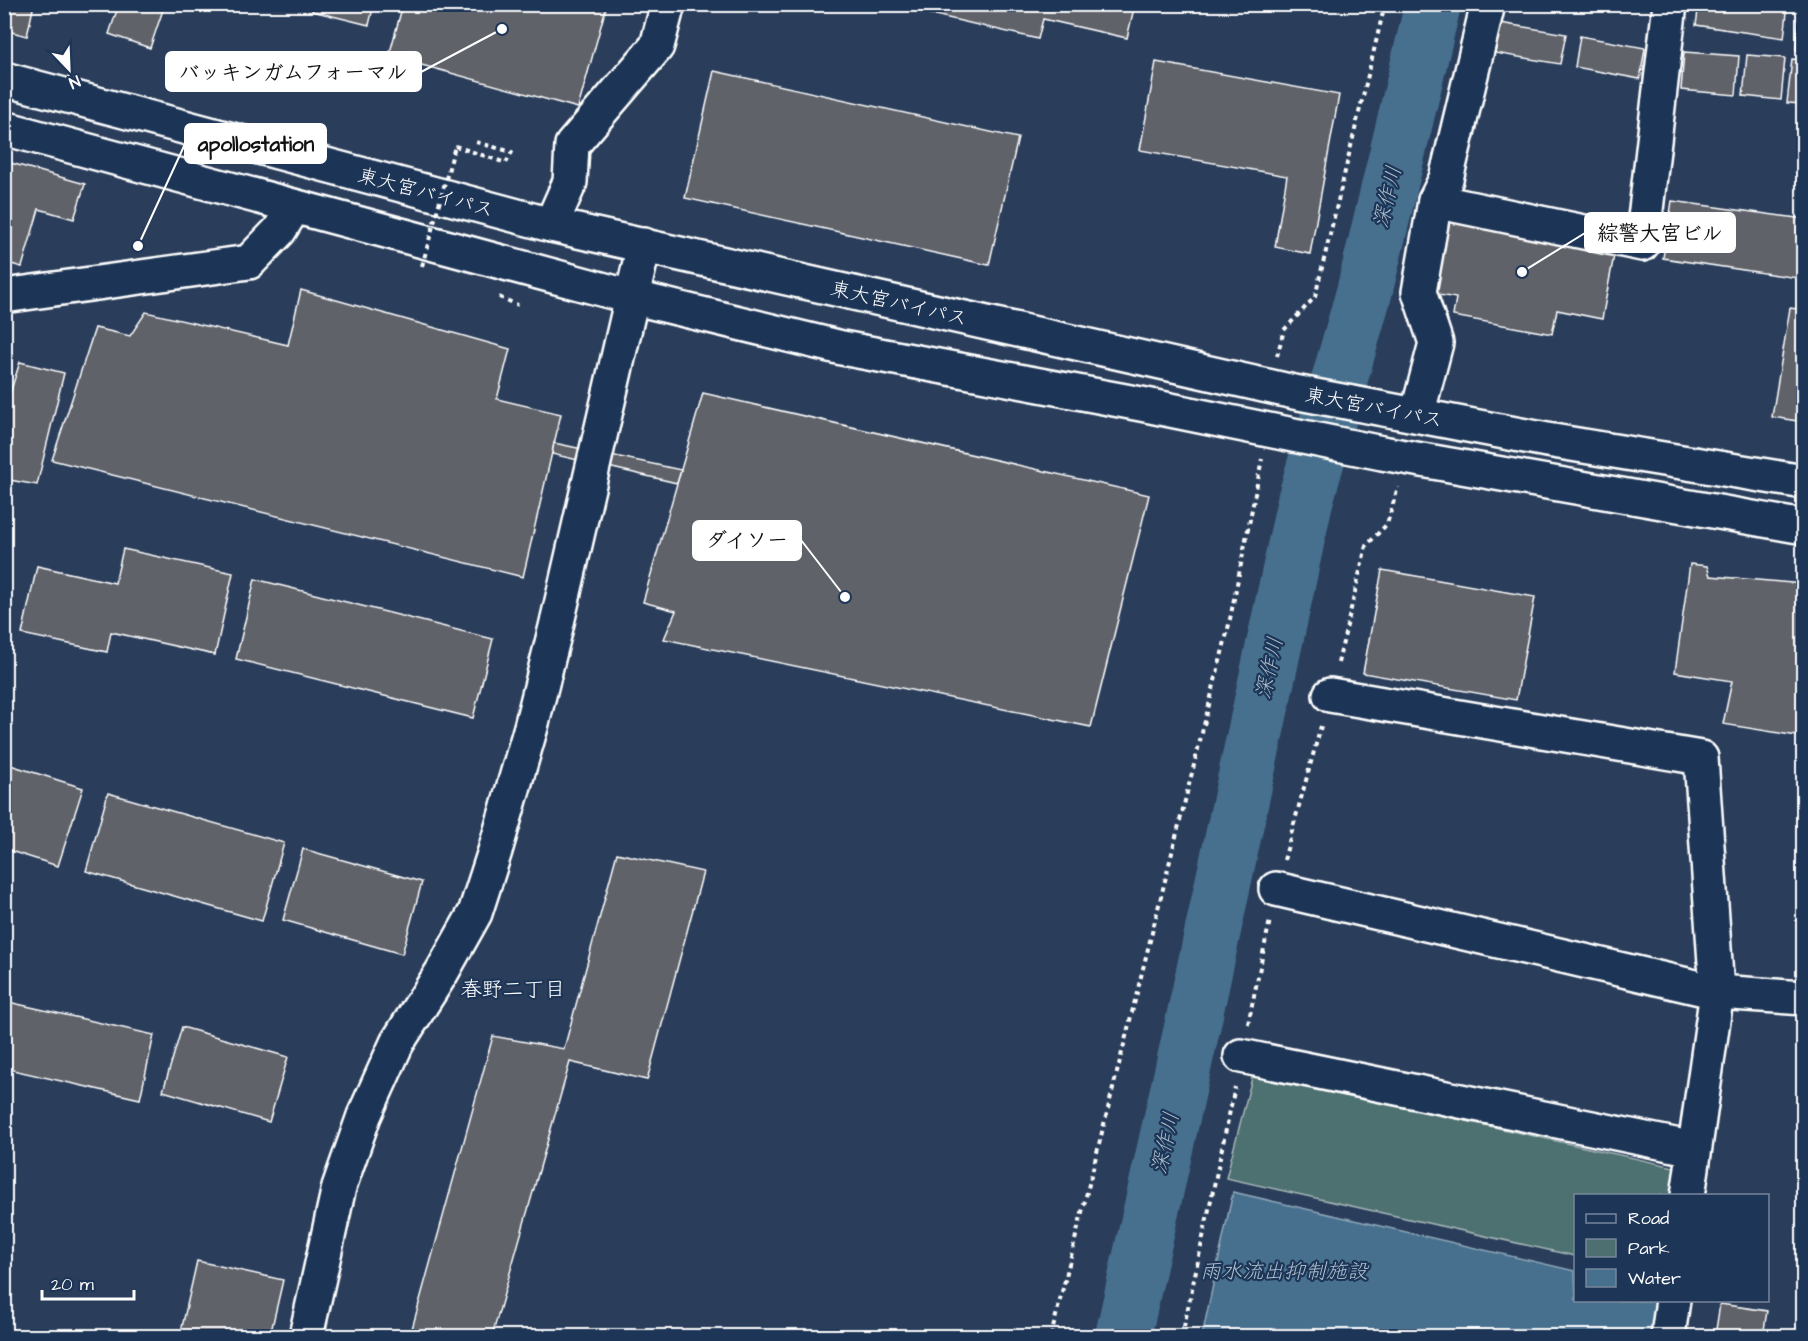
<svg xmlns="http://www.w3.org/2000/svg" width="1808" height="1341" font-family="'Architects Daughter','Klee One',sans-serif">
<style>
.green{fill:#4d6f70;stroke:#a6b7b8;stroke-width:1.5}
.water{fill:#47708e;stroke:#91a9bb;stroke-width:1.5}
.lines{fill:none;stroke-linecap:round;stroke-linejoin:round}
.river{stroke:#47708e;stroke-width:56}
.building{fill:#60626a;stroke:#fff;stroke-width:1.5}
.minor-casing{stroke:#fff;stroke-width:38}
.tertiary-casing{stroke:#fff;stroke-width:38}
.trunk-casing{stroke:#fff;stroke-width:38}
.path{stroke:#fff;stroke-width:4;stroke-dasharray:4.5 4.5;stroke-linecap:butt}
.minor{stroke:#1d3557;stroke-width:33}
.tertiary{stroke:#1d3557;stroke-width:33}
.trunk{stroke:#1d3557;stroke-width:33}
.path-bridge{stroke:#fff;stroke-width:4;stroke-dasharray:4.5 4.5;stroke-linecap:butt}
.labels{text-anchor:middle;stroke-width:4.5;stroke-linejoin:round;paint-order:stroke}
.street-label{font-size:20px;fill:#fff;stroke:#1d3557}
.water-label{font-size:21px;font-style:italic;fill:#acbfcc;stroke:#1d3557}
.neighbourhood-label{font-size:21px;fill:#fff;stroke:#1d3557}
.leader{fill:none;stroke:#fff;stroke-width:2}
.callout-dot{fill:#fff;stroke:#1d3557;stroke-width:2}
.callout{fill:#fff;stroke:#fff;stroke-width:2}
.callout-label{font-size:21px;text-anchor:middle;font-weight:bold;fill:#111}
</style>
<rect width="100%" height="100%" fill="#2a3e5b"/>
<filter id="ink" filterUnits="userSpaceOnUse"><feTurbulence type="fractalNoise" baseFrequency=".0167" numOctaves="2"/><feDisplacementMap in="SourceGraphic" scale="12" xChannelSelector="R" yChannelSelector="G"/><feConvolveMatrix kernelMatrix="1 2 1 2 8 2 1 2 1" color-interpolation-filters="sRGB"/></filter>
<g filter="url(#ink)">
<!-- green -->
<path class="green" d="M1253,1074l421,93 -3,28 -95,1 -1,60 -349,-78z"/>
<!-- water -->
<path class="water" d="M1233,1192l342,79 1,29 87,1 -7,35h-454z"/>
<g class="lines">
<!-- river -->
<path class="river" d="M1123,1336l69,-308 113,-527 59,-208 69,-289"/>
</g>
<!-- building -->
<g class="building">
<path d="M4,4h30l-7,32 -23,-6z"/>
<path d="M119,4h46l-15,44 -41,-14z"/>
<path d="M313,4h61l-5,21 -57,-14z"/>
<path d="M403,4h204l-29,104 -189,-52z"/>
<path d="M888,4h247l-8,34 -84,-19 -5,20z"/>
<path d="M1699,4h89l-4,34 -88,-13z"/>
<path d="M1798,15h6v36l-8,-1z"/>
<path d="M1500,23l66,11 -6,30 -65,-11z"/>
<path d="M1580,36l65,12 -5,31 -65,-12z"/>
<path d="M1684,52l55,4 -3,39 -55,-5z"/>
<path d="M1747,55l38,3 -4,42 -38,-4z"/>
<path d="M1792,59l12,1v44l-17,-1z"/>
<path d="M1156,62l183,33 -29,159 -35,-7 12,-71 -147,-26z"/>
<path d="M714,71l304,67 -29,127 -304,-67z"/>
<path d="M4,161l81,23 -11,35 -35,-10 -17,58 -18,-5z"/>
<path d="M1672,201l132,18v60l-141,-21z"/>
<path d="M1443,218l172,32 -13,69 -45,-9 -5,24 -99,-18 3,-18 -28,-5z"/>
<path d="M301,290l209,59 -13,50 64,15 -38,163 -471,-117 43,-132 35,8 16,-24 142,33z"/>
<path d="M1790,308l14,2v112l-32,-5z"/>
<path d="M20,362l44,11 -27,112 -33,-6v-67z"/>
<path d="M703,393l446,102 -58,232 -427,-88 12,-28 -33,-9z"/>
<path d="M554,443l127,27 -4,13 -125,-29z"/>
<path d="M123,549l110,24 -18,82 -104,-23 -4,20 -85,-18 15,-68 78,17z"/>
<path d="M1690,564l17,2 3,10 94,8v153l-81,-13 9,-43 -57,-9z"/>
<path d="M1382,570l153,27 -19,103 -153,-27z"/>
<path d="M255,579l238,60 -20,79 -237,-59z"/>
<path d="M4,613l7,29 -7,1z"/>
<path d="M4,763l79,25 -25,78 -54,-17z"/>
<path d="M108,793l176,50 -22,78 -176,-50z"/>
<path d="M303,849l119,33 -20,72 -119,-34z"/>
<path d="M617,853l86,19 -56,208 -77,-18 -78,274h-82l83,-300 71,13z"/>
<path d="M4,1001l150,34 -14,64 -136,-31z"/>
<path d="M182,1027l106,30 -19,65 -106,-31z"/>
<path d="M197,1261l86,19 -13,56h-90z"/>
<path d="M1720,1304l47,7 -4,25h-48z"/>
</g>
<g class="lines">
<!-- minor casing -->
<g class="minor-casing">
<g id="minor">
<path d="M1435,201l207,43 28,-240"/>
<path d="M551,225l19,-43 2,-37 85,-99 11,-42"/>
<path d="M4,296l245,-34 30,-31 15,-24"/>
<path d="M1417,415l19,-72 -17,-51 16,-91 11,-22 42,-175"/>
<path d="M1330,695l371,63 16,234 -29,204"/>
<path d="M1276,889l441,103 87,6"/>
<path d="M1241,1056l453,93"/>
<path d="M1668,1336l5,-36"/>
</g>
</g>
<!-- tertiary casing -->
<g class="tertiary-casing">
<path id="tertiary" d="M306,1336l33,-149 25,-71 33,-73 45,-71 33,-59 20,-62 36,-124 25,-100 88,-382"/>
</g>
<!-- trunk casing -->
<g class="trunk-casing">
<g id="trunk">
<path d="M4,79l547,146 743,167 253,48 257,42"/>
<path d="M4,128l627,169 211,51 299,56 241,49 422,74"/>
</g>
</g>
<!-- path -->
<g class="path">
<path d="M455,146l51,17 6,-11 -40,-11"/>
<path d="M499,297l19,8"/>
<path d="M1277,356l7,-26 31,-33 70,-293"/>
<path d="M1338,663l28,-117 21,-22 11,-37"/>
<path d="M1284,860l37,-134"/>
<path d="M1248,1024l22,-104"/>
<path d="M1051,1336l177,-707 34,-170"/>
<path d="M1182,1336l53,-249"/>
</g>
<!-- minor -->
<use href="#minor" class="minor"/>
<!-- tertiary -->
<use href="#tertiary" class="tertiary"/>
<!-- trunk -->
<use href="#trunk" class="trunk"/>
<!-- path-bridge -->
<path class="path-bridge" d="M422,266l33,-120"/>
</g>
</g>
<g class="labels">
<!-- street labels -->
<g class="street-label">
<text transform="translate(426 192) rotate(15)" y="7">東大宮バイパス</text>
<text transform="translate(899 303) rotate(13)" y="7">東大宮バイパス</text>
<text transform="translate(1374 407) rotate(11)" y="7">東大宮バイパス</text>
</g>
<!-- water labels -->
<g class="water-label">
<text transform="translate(1387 197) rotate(-77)" y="7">深作川</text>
<text transform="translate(1269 668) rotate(-78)" y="7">深作川</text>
<text transform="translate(1165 1143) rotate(-78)" y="7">深作川</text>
<text x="1284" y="1278">雨水流出抑制施設</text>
</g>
<!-- neighbourhood labels -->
<g class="neighbourhood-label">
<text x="513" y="996">春野二丁目</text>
</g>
</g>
<!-- callouts -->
<path class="leader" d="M502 29L421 72M138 246L185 144M1522 272L1585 233M845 597L801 540"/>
<g class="callout-dot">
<circle cx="502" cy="29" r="6"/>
<circle cx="138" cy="246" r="6"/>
<circle cx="1522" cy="272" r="6"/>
<circle cx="845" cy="597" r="6"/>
</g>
<g class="callout">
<rect x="166" y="52" width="255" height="39" rx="6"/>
<rect x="185" y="124" width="141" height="39" rx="6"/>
<rect x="1585" y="213" width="150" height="39" rx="6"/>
<rect x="693" y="521" width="108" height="39" rx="6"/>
</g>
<g class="callout-label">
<text x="293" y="79">バッキンガムフォーマル</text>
<text x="256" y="151">apollostation</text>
<text x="1660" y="240">綜警大宮ビル</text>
<text x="747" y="547">ダイソー</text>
</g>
<!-- margin -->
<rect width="1808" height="1341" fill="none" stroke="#1d3557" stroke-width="24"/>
<rect x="12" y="12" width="1784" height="1317" fill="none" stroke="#fff" stroke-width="2" filter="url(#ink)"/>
<!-- legend -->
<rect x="1574" y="1194" width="195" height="108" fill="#1d3557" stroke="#77869a" stroke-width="1.5"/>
<rect x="1586" y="1214" width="30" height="9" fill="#1d3557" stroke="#77869a" stroke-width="1.5"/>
<text x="1628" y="1224" font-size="18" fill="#ffffff">Road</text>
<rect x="1586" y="1239" width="30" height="18" fill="#4d6f70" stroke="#77869a" stroke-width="1.5"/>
<text x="1628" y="1254" font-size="18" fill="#ffffff">Park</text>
<rect x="1586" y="1269" width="30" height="18" fill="#47708e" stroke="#77869a" stroke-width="1.5"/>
<text x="1628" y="1284" font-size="18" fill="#ffffff">Water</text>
<!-- north arrow -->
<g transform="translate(69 69) rotate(157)" stroke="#1d3557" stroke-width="4.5" paint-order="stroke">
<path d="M0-4.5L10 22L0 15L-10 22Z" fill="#ffffff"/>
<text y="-9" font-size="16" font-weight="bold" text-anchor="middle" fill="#ffffff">N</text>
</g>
<!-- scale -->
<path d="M42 1290v9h92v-9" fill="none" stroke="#ffffff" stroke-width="3"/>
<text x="51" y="1290" font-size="18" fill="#ffffff" stroke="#1d3557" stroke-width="4.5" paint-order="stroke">20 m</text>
</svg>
